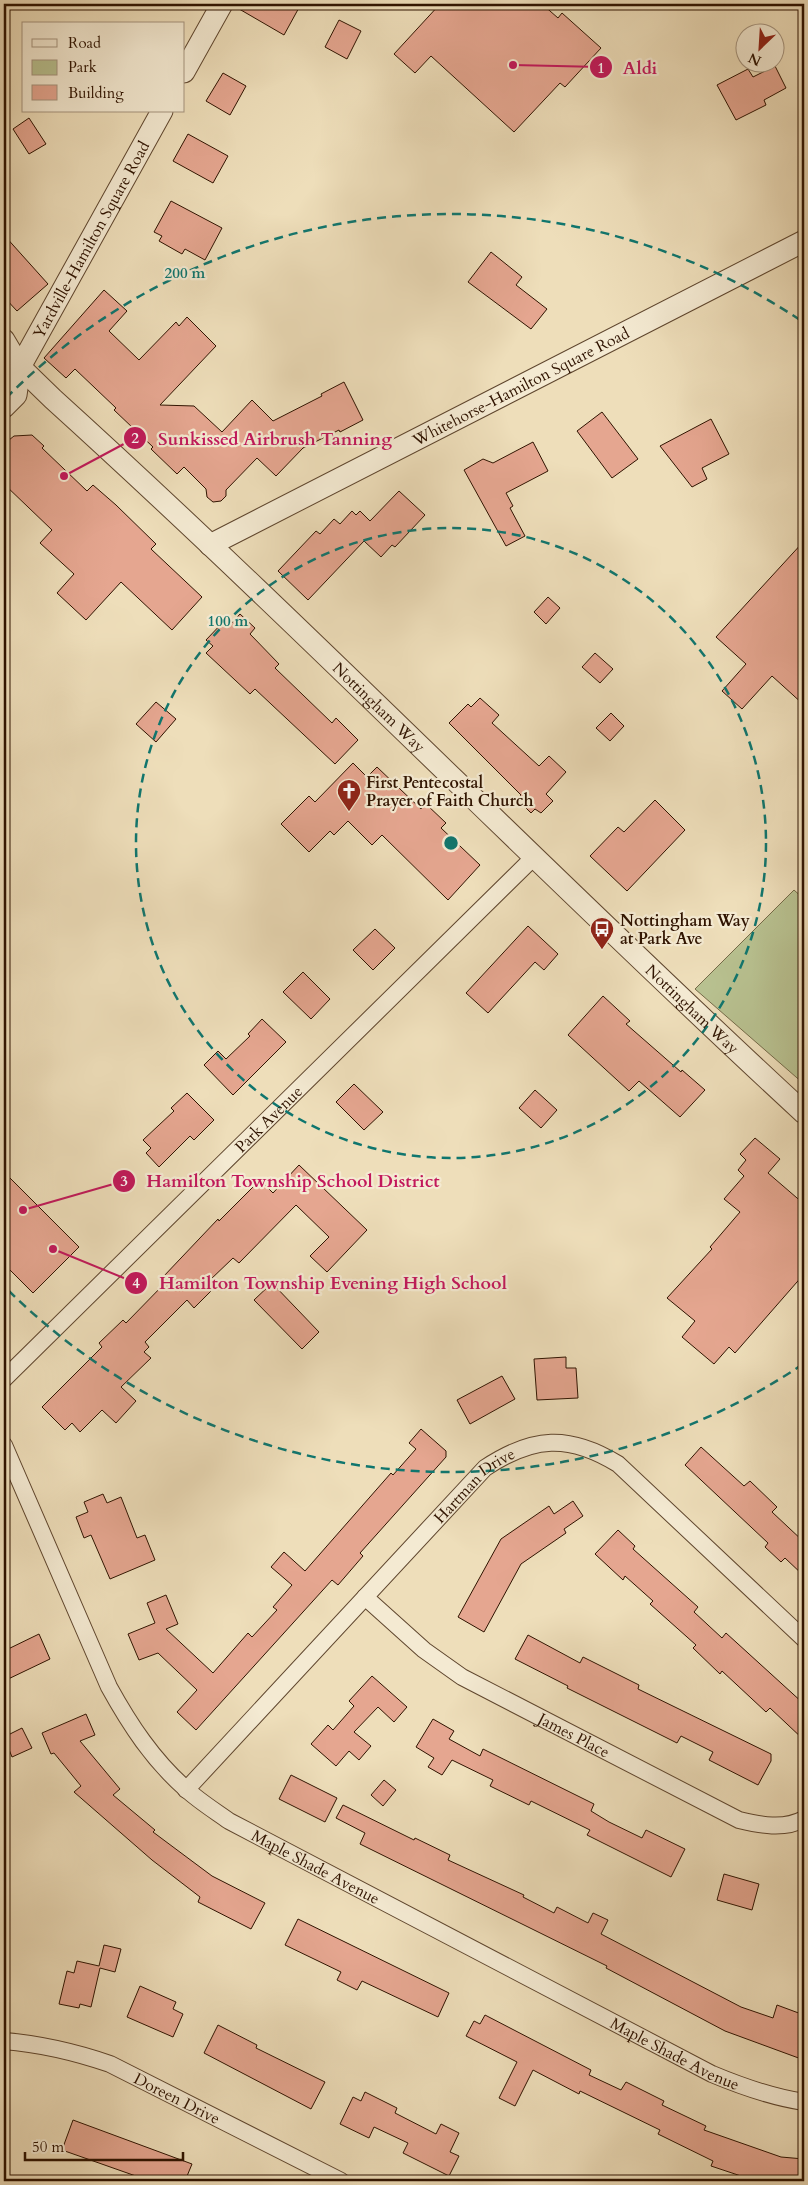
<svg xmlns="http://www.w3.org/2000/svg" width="808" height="2185" font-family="Cardo,serif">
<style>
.green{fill:#b8c190;stroke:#746a48}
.building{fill:#e5a690;stroke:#2f1300}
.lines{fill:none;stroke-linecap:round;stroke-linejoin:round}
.minor-casing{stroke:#5f462e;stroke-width:18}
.tertiary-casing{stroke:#5f462e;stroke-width:23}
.minor{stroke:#f4ead2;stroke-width:16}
.tertiary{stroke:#f4ead2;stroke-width:21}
.ring{fill:none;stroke:#0f766e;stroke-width:2.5;stroke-dasharray:9 6}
.labels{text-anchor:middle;stroke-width:4.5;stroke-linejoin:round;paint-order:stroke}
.street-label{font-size:16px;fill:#2f1300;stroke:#f4ead2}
.poi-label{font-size:16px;font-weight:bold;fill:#2f1300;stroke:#f4ead2;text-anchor:start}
.centre{fill:#0f766e;stroke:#f4ead2;stroke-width:2.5}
.ring-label{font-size:15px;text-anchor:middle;font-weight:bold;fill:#0f766e;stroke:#f4ead2;stroke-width:4.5;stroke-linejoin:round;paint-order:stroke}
.leader{fill:none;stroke:#c2185b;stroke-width:2}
.callout-dot{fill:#c2185b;stroke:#f4ead2;stroke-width:2}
.mark-label{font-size:15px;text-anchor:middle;font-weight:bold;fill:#fff}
.callout-label{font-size:18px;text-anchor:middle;font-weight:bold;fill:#c2185b;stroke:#f4ead2;stroke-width:4.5;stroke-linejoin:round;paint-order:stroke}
</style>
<rect width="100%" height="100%" fill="#eedeba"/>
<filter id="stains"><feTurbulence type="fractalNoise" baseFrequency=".004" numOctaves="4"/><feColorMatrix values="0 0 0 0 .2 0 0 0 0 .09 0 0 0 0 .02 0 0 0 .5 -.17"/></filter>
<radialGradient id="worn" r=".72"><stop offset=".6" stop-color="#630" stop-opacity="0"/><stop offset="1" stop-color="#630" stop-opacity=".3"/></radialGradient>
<!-- green -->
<path class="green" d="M794,890l10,9v185l-109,-95z"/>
<!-- building -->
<g class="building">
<path d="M234,4h67l-17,31 -50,-29z"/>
<path d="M440,4h102l16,14 4,-5 39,35 -36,39 -5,-4 -46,49 -83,-76 -16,17 -21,-19z"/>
<path d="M339,20l22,11 -14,28 -22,-12z"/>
<path d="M775,66l11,22 -22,12 2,5 -30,15 -19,-35 31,-16 5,8z"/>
<path d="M223,73l23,13 -16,29 -24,-14z"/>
<path d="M29,118l17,26 -17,10 -16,-25z"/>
<path d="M188,134l40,22 -15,27 -40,-22z"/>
<path d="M171,201l51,27 -17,32 -20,-11 -3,5 -23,-13 3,-5 -8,-4z"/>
<path d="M4,235l44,49 -31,27 -13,-14z"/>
<path d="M491,252l31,25 -6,8 31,24 -16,20 -63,-47z"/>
<path d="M104,290l23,21 -18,20 30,29 37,-38 3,4 8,-9 29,29 -56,59 34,1 28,26 30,-32 21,21 49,-25 -1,-2 23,-12 19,38 -23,12 -1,-2 -36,18 -27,28 -19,-18 -31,32v6l-5,5 -8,1 -6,-5 -1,-8 -22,-22 -7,7 -26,-25 2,-2 -39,-37 2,-2 -41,-39 -9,9 -22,-20z"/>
<path d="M602,412l36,47 -26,19 -35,-47z"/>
<path d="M711,419l18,35 -27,14 5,11 -15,8 -32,-41z"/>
<path d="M32,435l12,11 -2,2 45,43 6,-6 23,20 40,39 -5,5 51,48 -30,33 -51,-48 -35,38 -29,-27 17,-19 -34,-31 12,-13 -48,-46v-40l10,-8z"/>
<path d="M533,442l15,29 -42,22 7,13 -3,2 15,28 -19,10 -42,-76 19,-11 10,4z"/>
<path d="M399,491l26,24 -30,32 -3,-2 -11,12 -17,-16 -56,59 -30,-29 38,-40 4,3 14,-15 6,5 12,-13 4,4 4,-4 10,10z"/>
<path d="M804,541v164l-32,-29 -30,33 -20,-18 24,-27 -30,-27z"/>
<path d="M548,597l12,11 -14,16 -12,-12z"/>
<path d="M240,614l15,14 -5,6 29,30 -4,4 57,55 4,-5 22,22 -23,24 -80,-75 -5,5 -44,-41 7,-7 -7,-6 19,-20 5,5z"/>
<path d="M595,653l18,16 -13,14 -18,-16z"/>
<path d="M480,698l19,17 -7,8 47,43 10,-10 17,16 -20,22 7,7 -12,12 -6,-4 -4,4 -14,-14 4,-4 -72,-72 19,-19 3,3z"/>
<path d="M156,702l20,17 -20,23 -20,-18z"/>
<path d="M611,713l13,13 -14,15 -14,-13z"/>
<path d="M353,763l14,14 10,-10 44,42 5,-5 20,19 -5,5 39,37 -32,35 -66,-65 -10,10 -24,-24 -14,14 -4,-4 -21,21 -28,-28 28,-28 6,6z"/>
<path d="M655,800l30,30 -58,61 -37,-35 28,-29 6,5z"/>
<path d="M528,926l30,28 -14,16 -9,-8 -47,51 -22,-20z"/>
<path d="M375,929l20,19 -22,22 -20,-20z"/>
<path d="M303,972l27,27 -19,20 -28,-27z"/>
<path d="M603,996l27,25 -4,3 55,48 1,-2 23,20 -25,27 -41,-36 -10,10 -61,-56z"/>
<path d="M262,1019l24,23 -53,53 -29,-30 14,-14 8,8 24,-23 -2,-2z"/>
<path d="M354,1084l29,28 -19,18 -28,-28z"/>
<path d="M535,1090l22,20 -16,18 -22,-20z"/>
<path d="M187,1093l27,27 -20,20 -4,-4 -31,31 -13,-14 5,-5 -8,-8 31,-29 -3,-3z"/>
<path d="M755,1138l25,21 -12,14 36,31v70l-69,79 -6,-6 -15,17 -32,-27 13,-16 -28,-23 45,-49 -2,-2 30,-35 -16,-13 20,-23 -6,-6 8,-10 -6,-6z"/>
<path d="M299,1165l68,65 -40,42 -17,-16 19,-19 -33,-32 -57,58 -6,-5 -24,23 6,6 -21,21 -7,-8 -42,42 4,5 -5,5 7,6 -30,29 15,14 -20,22 -14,-13 -22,22 -8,-9 -7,7 -23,-23 60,-60 -3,-4 24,-23 3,3 41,-42 -4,-4 55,-58 1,2 41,-41 13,13z"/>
<path d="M4,1172l75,75 -46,46 -29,-29z"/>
<path d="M272,1283l47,49 -17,17 -48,-49z"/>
<path d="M566,1357v11h10l2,30 -41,2 -3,-41z"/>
<path d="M502,1376l13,23 -45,25 -13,-24z"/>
<path d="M421,1429l25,22v6l-86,96 3,3 -25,29 -6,-5 -136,150 -19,-18 20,-22 -39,-37 -19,7 -11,-26 27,-11 -8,-20 19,-8 12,29 -12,5 47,44 35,-40 4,4 25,-27 -4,-3 19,-22 -21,-18 13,-15 21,19 86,-98 2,2 23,-26 -7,-6z"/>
<path d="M701,1447l43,39 6,-5 27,26 -5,5 32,30v34l-19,-18 -4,4 -16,-15 3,-4 -83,-78z"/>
<path d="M103,1494l4,9 14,-6 16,41 8,-3 10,25 -45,19 -19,-44 -7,3 -8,-21 12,-5 -4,-10z"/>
<path d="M573,1501l10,15 -19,13 2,4 -45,31 -37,68 -26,-15 43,-78 48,-33 5,8z"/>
<path d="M618,1530l17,16 -2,3 65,58 -4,5 28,26 4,-5 78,71v36l-34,-32 -4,4 -44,-41 -2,3 -27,-26 3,-3 -46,-41 3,-3 -28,-25 -2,4 -28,-26z"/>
<path d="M39,1634l11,25 -46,22v-30z"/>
<path d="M528,1635l52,28 3,-6 56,28 -1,4 133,65v7l-13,24 -49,-25 4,-8 -32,-16 -4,7 -110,-55 1,-2 -53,-27z"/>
<path d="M372,1676l35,31 -13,15 -16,-15 -24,25 17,14 -12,14 -10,-9 -13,15 -25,-22 17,-19 5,5 21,-24 -5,-5z"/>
<path d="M86,1714l9,21 -15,6 40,48 -7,6 42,35 -2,2 59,44 53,27 -14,26 -53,-27 2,-5 -48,-37 -78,-68 7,-6 -27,-33 -3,1 -9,-21z"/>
<path d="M433,1719l21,12 -5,8 31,17 3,-7 111,55 -3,7 18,11 33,16 4,-8 39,19 -14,28 -84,-42 3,-5 -59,-29 -2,4 -39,-19 3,-6 -41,-20 -10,15 -14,-8 6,-9 -18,-11z"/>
<path d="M22,1728l10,20 -20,9 -8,-20z"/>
<path d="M291,1775l46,23 -12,24 -46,-23z"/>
<path d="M384,1780l12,10 -13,16 -12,-11z"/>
<path d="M343,1805l71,35 1,-2 35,17 -2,5 76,35 -1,2 31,16 3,-6 31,16 5,-10 15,7 -7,14 140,73 32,11 4,-13 27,10v45l-79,-29 -119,-63 1,-2 -247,-122 5,-11 -29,-15z"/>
<path d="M724,1874l35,10 -7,26 -35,-10z"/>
<path d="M298,1919l151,74 -11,24 -76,-36 -5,9 -20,-10 4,-8 -56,-27z"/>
<path d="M104,1945l17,4 -6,23 -15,-4 -9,39 -11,-3 -1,4 -20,-4 8,-33 7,2 3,-12 22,5z"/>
<path d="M140,1986l36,16 -3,7 10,5 -10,23 -46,-20z"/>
<path d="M485,2015l106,55 -2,5 32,15 5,-8 38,19 -2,4 44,21 -2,4 77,27 23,2v22h-48l-45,-15 2,-5 -55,-27 2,-4 -80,-39 -1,3 -46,-24 -18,36 -16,-8 18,-36 -51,-26 8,-15 6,3z"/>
<path d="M218,2025l39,20 -1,3 69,34 -14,27 -107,-56z"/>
<path d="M365,2092l32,16 -2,5 41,21 5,-10 18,9 -9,19 9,4 -10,20 -46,-23 5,-10 -34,-16 -5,11 -29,-14 13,-27 8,4z"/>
<path d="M73,2120l119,44 -7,17h-35l-88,-31z"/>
</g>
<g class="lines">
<!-- minor casing -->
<g class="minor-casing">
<g id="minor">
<path id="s1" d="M4,1379l530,-522"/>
<path id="s2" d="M4,1445l105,242c21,38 44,73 77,102 13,12 29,22 43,32l483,253c31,13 59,23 92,28"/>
<path id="s3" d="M365,1597l59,53 38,27 277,143c21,5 45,10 65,-1"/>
<path id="s4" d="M186,1790l299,-322c48,-32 84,-34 133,-4l186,175"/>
<path id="s5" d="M4,2041c37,3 71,11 106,23l231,117"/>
</g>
</g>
<!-- tertiary casing -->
<g class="tertiary-casing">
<g id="tertiary">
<path d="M184,72l38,-68"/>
<path id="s6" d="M4,340l16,27 33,32c256,232 497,480 751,714"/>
<path id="s7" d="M4,407l12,-12 4,-28 142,-256"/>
<path id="s8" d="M210,545l594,-304"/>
</g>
</g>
<!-- minor -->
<use href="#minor" class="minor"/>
<!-- tertiary -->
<use href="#tertiary" class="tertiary"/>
</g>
<!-- distance rings -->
<g class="ring">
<circle cx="451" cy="843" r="315"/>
<path d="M803 1364A629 629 0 0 1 6 1288M6 398A629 629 0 0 1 803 322"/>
</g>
<!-- icons -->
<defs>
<g id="church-pin" transform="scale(1.25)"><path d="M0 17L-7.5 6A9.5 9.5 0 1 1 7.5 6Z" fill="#8f2418" stroke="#f4ead2"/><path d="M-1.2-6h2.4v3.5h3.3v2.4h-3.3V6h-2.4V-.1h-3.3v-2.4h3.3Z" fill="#fff"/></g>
<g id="bus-pin" transform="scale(1.25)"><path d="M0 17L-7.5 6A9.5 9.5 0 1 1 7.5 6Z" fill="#8f2418" stroke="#f4ead2"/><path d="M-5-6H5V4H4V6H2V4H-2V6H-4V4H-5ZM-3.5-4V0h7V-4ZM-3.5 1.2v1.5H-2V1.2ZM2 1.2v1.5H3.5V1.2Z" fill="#fff"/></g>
</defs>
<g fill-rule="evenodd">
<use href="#church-pin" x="349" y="791"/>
<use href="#bus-pin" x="602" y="929"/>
</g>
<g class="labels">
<!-- street labels -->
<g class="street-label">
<text dy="6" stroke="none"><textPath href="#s7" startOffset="191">Yardville-Hamilton Square Road</textPath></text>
<text dy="6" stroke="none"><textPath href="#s8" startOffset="349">Whitehorse-Hamilton Square Road</textPath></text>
<text dy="6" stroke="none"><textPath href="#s6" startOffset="526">Nottingham Way</textPath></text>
<text dy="6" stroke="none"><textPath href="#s6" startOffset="961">Nottingham Way</textPath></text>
<text dy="6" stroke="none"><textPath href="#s1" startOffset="371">Park Avenue</textPath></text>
<text dy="6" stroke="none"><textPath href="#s4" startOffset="420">Hartman Drive</textPath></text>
<text dy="6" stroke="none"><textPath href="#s3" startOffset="252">James Place</textPath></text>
<text dy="6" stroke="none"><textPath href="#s2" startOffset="544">Maple Shade Avenue</textPath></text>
<text dy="6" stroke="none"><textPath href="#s2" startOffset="949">Maple Shade Avenue</textPath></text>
<text dy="6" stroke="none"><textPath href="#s5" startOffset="184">Doreen Drive</textPath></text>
</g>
<!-- poi labels -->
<g class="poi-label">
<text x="366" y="788">First Pentecostal<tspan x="366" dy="18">Prayer of Faith Church</tspan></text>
<text x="620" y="926">Nottingham Way<tspan x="620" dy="18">at Park Ave</tspan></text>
</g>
</g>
<circle cx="451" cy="843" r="8" class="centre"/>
<g class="ring-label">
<text x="185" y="278">200 m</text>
<text x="228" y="626">100 m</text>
</g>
<!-- callouts -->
<path class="leader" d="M513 65L601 67M64 476L135 438M23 1210L124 1181M53 1249L136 1283"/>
<g class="callout-dot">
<circle cx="513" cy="65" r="5"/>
<circle cx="64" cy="476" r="5"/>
<circle cx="23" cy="1210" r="5"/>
<circle cx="53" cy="1249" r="5"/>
<circle cx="601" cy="67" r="12"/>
<circle cx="135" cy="438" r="12"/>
<circle cx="124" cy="1181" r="12"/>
<circle cx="136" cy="1283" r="12"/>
</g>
<g class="mark-label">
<text x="601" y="73">1</text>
<text x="135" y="443">2</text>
<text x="124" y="1186">3</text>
<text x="136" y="1288">4</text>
</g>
<g class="callout-label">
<text x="640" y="74">Aldi</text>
<text x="275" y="445">Sunkissed Airbrush Tanning</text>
<text x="293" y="1187">Hamilton Township School District</text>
<text x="333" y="1289">Hamilton Township Evening High School</text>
</g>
<!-- margin -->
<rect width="808" height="2185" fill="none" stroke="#eedeba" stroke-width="20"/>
<rect x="5" y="5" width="798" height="2175" fill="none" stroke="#2f1300" stroke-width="2.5"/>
<rect x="10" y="10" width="788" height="2165" fill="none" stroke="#2f1300"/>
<!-- legend -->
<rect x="22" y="22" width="162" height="90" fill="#f4ead2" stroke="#a5947e"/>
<rect x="32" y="39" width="25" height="8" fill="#f4ead2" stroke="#a5947e"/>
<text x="68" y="48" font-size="15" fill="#2f1300">Road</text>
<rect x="32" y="60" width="25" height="15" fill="#b8c190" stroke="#a5947e"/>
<text x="68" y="72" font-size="15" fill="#2f1300">Park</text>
<rect x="32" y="85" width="25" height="15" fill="#e5a690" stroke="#a5947e"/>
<text x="68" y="98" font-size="15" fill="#2f1300">Building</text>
<!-- north arrow -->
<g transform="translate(760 48) rotate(205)"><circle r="24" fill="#f4ead2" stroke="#a5947e"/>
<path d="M0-4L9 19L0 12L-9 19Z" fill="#8f2418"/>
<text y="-8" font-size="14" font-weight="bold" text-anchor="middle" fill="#2f1300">N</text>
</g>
<!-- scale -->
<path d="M25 2152v8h158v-8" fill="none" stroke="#2f1300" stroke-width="2.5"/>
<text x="32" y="2152" font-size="15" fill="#2f1300" stroke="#f4ead2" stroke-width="4" paint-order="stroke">50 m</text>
<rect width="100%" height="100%" filter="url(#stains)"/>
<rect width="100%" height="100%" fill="url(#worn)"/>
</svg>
